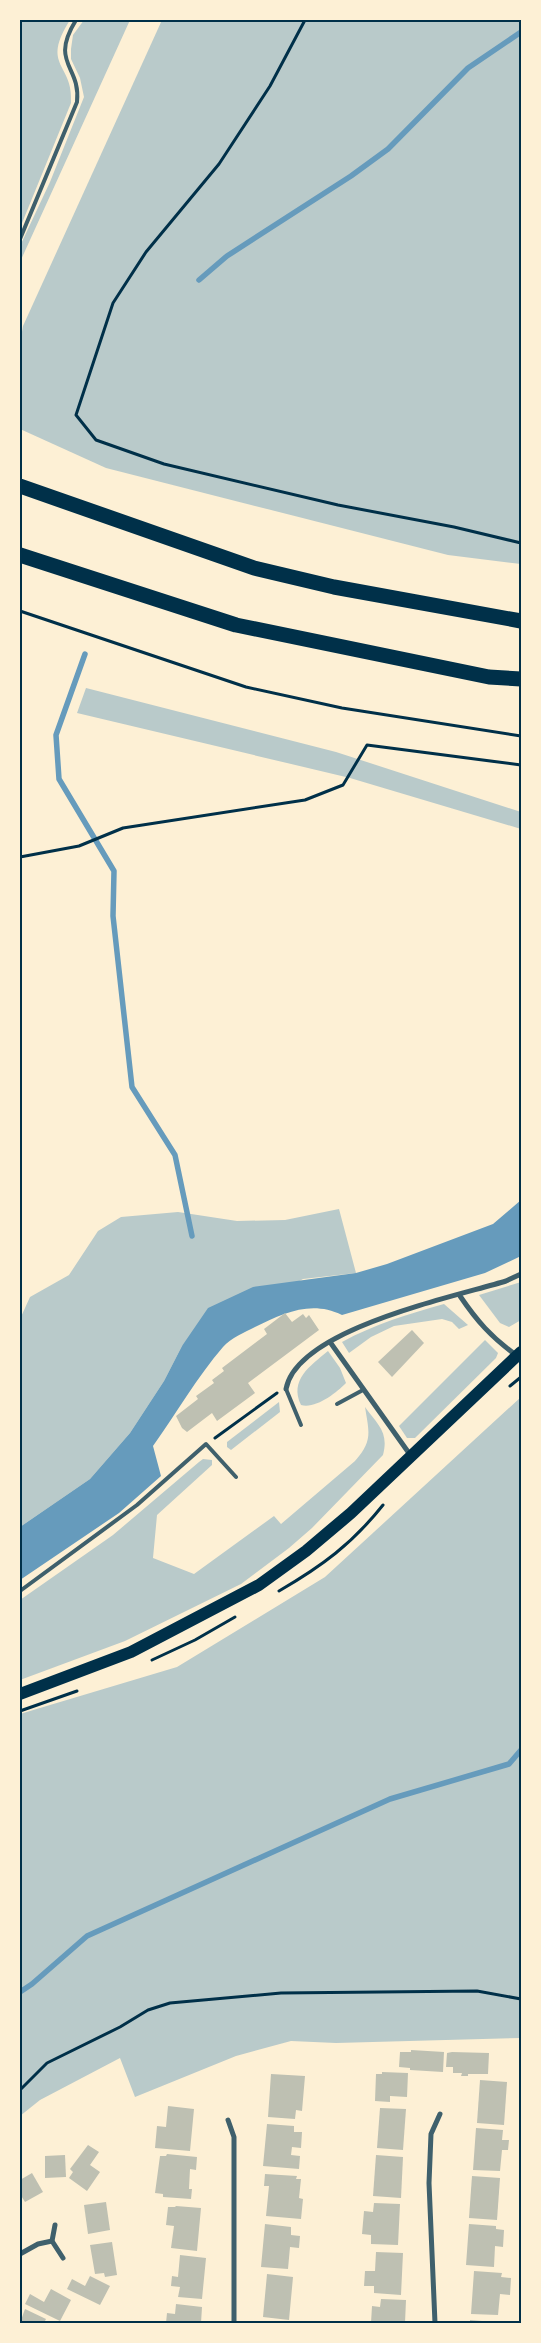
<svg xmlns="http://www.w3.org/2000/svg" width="541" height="2343" font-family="'Sofia Sans Condensed',sans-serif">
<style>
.green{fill:#b9caca}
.water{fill:#669bbc}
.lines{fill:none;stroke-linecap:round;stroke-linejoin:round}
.stream{stroke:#669bbc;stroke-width:5.5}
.building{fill:#bec0b2}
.path{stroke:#003049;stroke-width:3}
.service{stroke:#3f606c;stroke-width:4}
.minor{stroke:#3f606c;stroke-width:5}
.primary{stroke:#003049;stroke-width:12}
.motorway{stroke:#003049;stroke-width:15}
.neatline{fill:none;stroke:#003049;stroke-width:2}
</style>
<rect width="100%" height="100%" fill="#fdf0d5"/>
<!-- green -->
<g class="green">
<path d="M20,20h50c-30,47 4,43 1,83l-51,125z"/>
<path d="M84,20h46l-110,242v-16l30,-64 34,-85 -4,-19 -9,-19v-10l2,-14z"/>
<path d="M162,20h359v544l-73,-9 -342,-87 -86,-39v-86l3,-17z"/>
<path d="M86,688l250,64 185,60v17l-171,-51 -273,-65z"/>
<path d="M339,1209l17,64 -53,6 -121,67 -18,35 -34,52 -40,46 -70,48v-208l10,-22 39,-22 29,-44 23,-14 57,-5 59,9 48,-1z"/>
<path d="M521,1282v38l-12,7 -9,-4 -21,-28z"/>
<path d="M444,1304l24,21 -9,4 -7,-7 -10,-3 -48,7 -23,11 -22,16 -7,-11c33,-18 66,-28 102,-38z"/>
<path d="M485,1340l13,13 -2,5 -81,80h-8l-8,-12z"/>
<path d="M328,1351l12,17 6,15c-10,10 -30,26 -45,22 -12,-25 9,-39 27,-54z"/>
<path d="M521,1397v641l-185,5 -45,-2 -55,15 -101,41 -15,-39 -80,42 -20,16v-402l157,-47 148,-90z"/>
<path d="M279,1402l1,10 -49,38 -4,-3v-5z"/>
<path d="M365,1407c13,18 24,25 18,48l-71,73 -23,20 -48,36 -116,57 -105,39v-80l93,-65 86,-73 4,-3 9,1v5l-55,50 -4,43 41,16 80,-58 7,8 74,-63c18,-20 14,-29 10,-54z"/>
</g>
<!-- water -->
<path class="water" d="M521,1200v56l-36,17 -143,42c-31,-15 -58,-2 -87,12 -10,5 -24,11 -32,20 -26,30 -47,67 -70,99l8,30 -42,37 -99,67v-53l70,-48 40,-46 34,-52 18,-35 26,-38 45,-21 103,-14 31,-9 106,-40z"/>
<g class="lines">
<!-- stream -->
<g class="stream">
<path d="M199,280l28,-24 124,-80 37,-27 80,-81 53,-36"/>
<path d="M85,654l-29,81 3,44 55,92 -1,45 19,171 43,68 17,81"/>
<path d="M20,1992l12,-8 55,-48 303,-137 119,-35 12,-14"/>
</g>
</g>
<!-- building -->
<g class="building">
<path d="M285,1313l7,9 11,-8 3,4 3,-3 10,15 -71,53 7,10 -38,28 -5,-8 -25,19 -5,-4 -6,-12 22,-17 -2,-3 18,-13 -2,-3 12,-9 -2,-3 45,-34 -3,-5z"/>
<path d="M412,1330l12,13 -32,34 -14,-15z"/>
<path d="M411,2050l33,2 -1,20 -33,-2v-2l-11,-1 1,-15h11z"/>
<path d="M452,2052l37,1 -1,21h-20v2h-7l1,-3h-9v-6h-7l1,-14z"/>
<path d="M382,2072l26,1 -1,24 -17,-1v6l-15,-1 1,-27h6z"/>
<path d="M271,2074l34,2 -3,35 -6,-1 -1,9 -27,-2z"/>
<path d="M480,2080l27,2 -3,43 -27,-2z"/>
<path d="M168,2106l26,3 -4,42 -35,-3 2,-22 9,1z"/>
<path d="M380,2108l26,1 -3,41 -26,-2z"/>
<path d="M267,2124l27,2v6h8l-1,16 -9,-1 -1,8 9,1 -1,13 -36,-3z"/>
<path d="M476,2128l27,2 -1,10h7l-1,10h-6l-2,21 -27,-1z"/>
<path d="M88,2145l11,7 -9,13 10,7 -13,19 -18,-13 4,-6 -3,-3z"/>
<path d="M167,2154l30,3 -1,13 -6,-1 -1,20h3l-1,10 -28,-2v-3l-8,-1 5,-37h6z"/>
<path d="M65,2155l1,22 -21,1v-22z"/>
<path d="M376,2155l27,2 -2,41 -28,-2z"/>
<path d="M32,2173l11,19 -18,10 -5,-8v-14z"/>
<path d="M265,2174l32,2 -1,3h5l-2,19 4,1 -2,20 -35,-3 3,-30h-5z"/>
<path d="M472,2176l28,2 -3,42 -28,-2z"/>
<path d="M106,2202l4,28 -22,4 -4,-29z"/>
<path d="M374,2203l26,1 -2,41 -27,-1v-9l-9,-1 2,-23 9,1z"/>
<path d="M176,2206l25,2 -4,43 -26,-3 3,-22 -8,-1 2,-18h7z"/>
<path d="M265,2224l26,3v8l9,1 -1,12 -9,-1 -2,22 -27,-2z"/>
<path d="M469,2224l27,2v3l8,1 -1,17 -8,-1 -1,21 -28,-2z"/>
<path d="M112,2242l5,33 -12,2 -1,-4 -9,1 -5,-29z"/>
<path d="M376,2252l27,1 -2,42 -27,-2v-7h-10l1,-15h10z"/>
<path d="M180,2255l26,3 -4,41 -24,-2 2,-10 -9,-1 1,-10 6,1z"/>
<path d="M474,2271l28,2 -1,4 10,1 -1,17 -10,-1 -2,21 -27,-1z"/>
<path d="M267,2274l26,3 -4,43 -26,-3z"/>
<path d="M90,2276l20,10 -10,19 -33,-16 5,-10 13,7z"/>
<path d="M51,2289l20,11 -11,21 -35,-17 5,-10 14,8z"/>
<path d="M381,2299l25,1 -1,23h-34l1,-17 8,1z"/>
<path d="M176,2304l26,3 -1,16h-35l1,-10 8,1z"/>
<path d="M25,2309l21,10 -2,4h-24z"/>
<path d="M470,2320l24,2v1h-24z"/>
</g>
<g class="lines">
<!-- path -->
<g class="path">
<path d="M305,20l-35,66 -51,78 -73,88 -33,51 -37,112 20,25 68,24 174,41 116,22 67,16"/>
<path d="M20,611l226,76 96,21 179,28"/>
<path d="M20,857l59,-11 44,-18 182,-28 38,-15 24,-40 154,20"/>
<path d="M510,1386l11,-9"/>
<path d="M215,1438l62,-45"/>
<path d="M279,1591c43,-25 73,-47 104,-86"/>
<path d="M152,1660l43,-20 40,-23"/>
<path d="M20,1711l57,-20"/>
<path d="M20,2090l27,-27 73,-36 28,-17 22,-7 111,-10 196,-2 44,8"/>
</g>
<!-- service -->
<g class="service">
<path d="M20,239l57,-137c4,-37 -28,-38 -1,-82"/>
<path d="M286,1389l15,36"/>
<path d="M337,1404l26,-14"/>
<path d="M20,1591l117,-86 69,-61 30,33"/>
</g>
<!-- minor -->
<g class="minor">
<path d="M460,1296c17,25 31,41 56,59"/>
<path d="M330,1342l81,114"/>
<path d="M286,1389c11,-60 168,-92 220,-108l15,-7"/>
<path d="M228,2120l6,17v186"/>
<path d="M55,2225l-3,16 11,17"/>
<path d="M20,2254l18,-10 14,-3"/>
<path d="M435,2323l-6,-140 2,-49 9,-20"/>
</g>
<!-- primary -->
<path class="primary" d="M20,1694l111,-42 128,-67 47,-34 45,-38 170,-161"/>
<!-- motorway -->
<g class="motorway">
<path d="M20,486l234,82 80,19 187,34"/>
<path d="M20,555l216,70 253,52 32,2"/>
</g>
</g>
<!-- border -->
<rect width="541" height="2343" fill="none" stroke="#fdf0d5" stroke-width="42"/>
<rect x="21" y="21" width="499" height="2301" class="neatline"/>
</svg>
